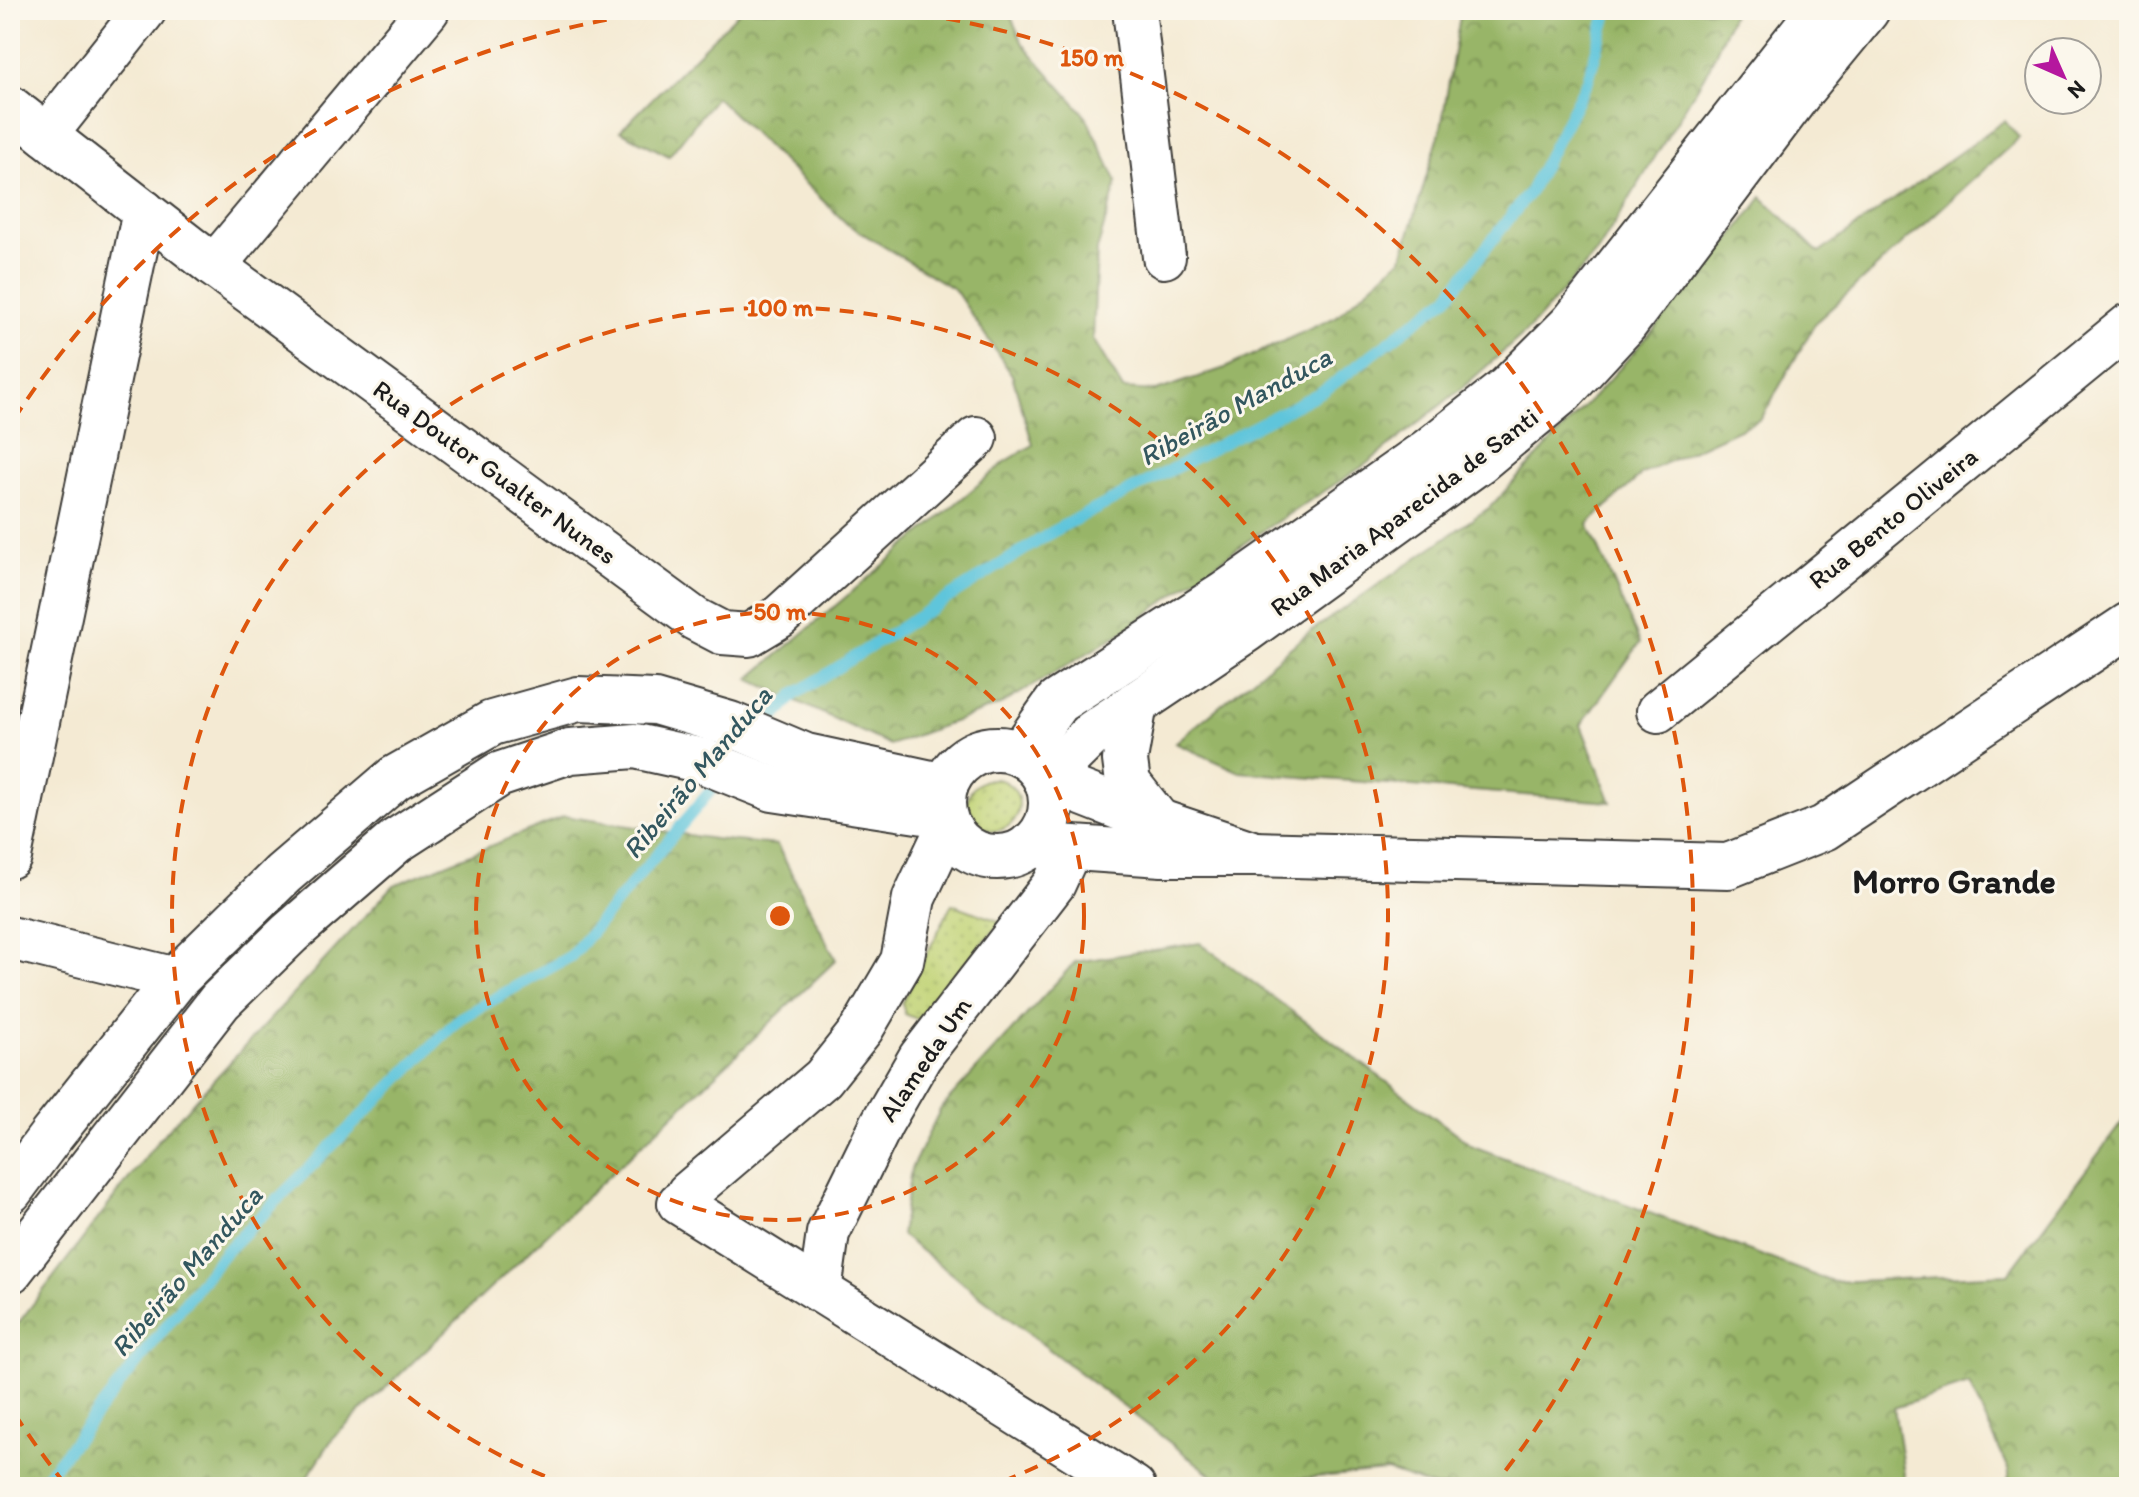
<svg xmlns="http://www.w3.org/2000/svg" width="2139" height="1497" font-family="Itim,sans-serif">
<style>
.grass{fill:url(#grass-dots);stroke:#6e7849;stroke-width:2}
.forest{fill:url(#forest-crowns);stroke:#5a6842;stroke-width:2}
.lines{fill:none;stroke-linecap:round;stroke-linejoin:round}
.stream{stroke:#5ec5db;stroke-width:12}
.minor-casing{stroke:#3c3b37;stroke-width:46}
.major-casing{stroke:#3c3b37;stroke-width:48}
.minor{stroke:#fff;stroke-width:42}
.major{stroke:#fff;stroke-width:44}
.ring{fill:none;stroke:#de560d;stroke-width:4;stroke-dasharray:14 10}
.labels{text-anchor:middle;stroke-width:6;stroke-linejoin:round;paint-order:stroke}
.street-label{font-size:26px;fill:#1c1c1c;stroke:#fbf7ec}
.water-label{font-size:28px;font-style:italic;fill:#33575f;stroke:#fbf7ec}
.district-label{font-size:34px;font-weight:bold;fill:#1c1c1c;stroke:#fbf7ec}
.centre{fill:#de560d;stroke:#fbf7ec;stroke-width:4}
.ring-label{font-size:24px;text-anchor:middle;font-weight:bold;fill:#de560d;stroke:#fbf7ec;stroke-width:6;stroke-linejoin:round;paint-order:stroke}
</style>
<defs>
<pattern id="grass-dots" width="8" height="8" patternUnits="userSpaceOnUse" patternTransform="scale(2)"><rect width="8" height="8" fill="#c1d376"/><path d="M2 2h.1M6 6h.1" fill="none" stroke="#a5b566" stroke-width="1.8" stroke-linecap="round"/></pattern>
<pattern id="forest-crowns" width="20" height="18" patternUnits="userSpaceOnUse" patternTransform="scale(2)"><rect width="20" height="18" fill="#98b567"/><path d="M2 6a3 3 0 1 1 6 0M12 15a3 3 0 1 1 6 0" fill="none" stroke="#7b9254"/></pattern>
</defs>
<rect width="100%" height="100%" fill="#fbf7ec"/>
<filter id="ink" filterUnits="userSpaceOnUse"><feTurbulence type="fractalNoise" baseFrequency=".0125" numOctaves="2"/><feDisplacementMap in="SourceGraphic" scale="16" xChannelSelector="R" yChannelSelector="G"/><feConvolveMatrix kernelMatrix="1 2 1 2 8 2 1 2 1" color-interpolation-filters="sRGB"/></filter>
<filter id="wash" filterUnits="userSpaceOnUse"><feTurbulence type="fractalNoise" baseFrequency=".006" numOctaves="4" result="noise"/><feDisplacementMap in="SourceGraphic" scale="32" xChannelSelector="R" yChannelSelector="G"/><feGaussianBlur stdDeviation="1.8" result="paint"/><feColorMatrix in="noise" values="0 0 0 0 0 0 0 0 0 0 0 0 0 0 0 0 0 1.4 0 .05"/><feComposite in="paint" operator="in"/></filter>
<g filter="url(#wash)">
<rect width="100%" height="100%" fill="#f4ead3"/>
<!-- grass -->
<g class="grass">
<circle cx="993" cy="805" r="26"/>
<path d="M952,904l49,18 -84,97 -12,-5 -3,-11z"/>
</g>
<!-- forest -->
<g class="forest">
<path d="M741,10h267l15,34 63,72 31,66 -20,68 -4,89 30,50 33,2 69,-23 111,-51 66,-59 39,-130 20,-118h273l-25,58 -111,183 -68,77 -69,61 -96,76 -112,72 -135,98 -118,70 -110,40 -141,-66 256,-217 28,-17 -21,-70 -57,-85 -108,-66 -131,-127 -47,59 -49,-25z"/>
<path d="M2005,120l14,18 -203,184 -55,97 -119,55 -54,50 52,119 -59,82 30,77 -371,-30 -65,-29 132,-109 183,-127 121,-129 105,-120 46,-61 57,56z"/>
<path d="M564,816l150,23 63,6 59,115 -503,478 -32,49h-291v-153l150,-196 234,-253z"/>
<path d="M1200,943l273,203 359,136 176,-8 121,-161v374h-121l1,-17 -40,-86 -75,24 12,79h-471l-48,-16 -162,14 -324,-250 10,-66 30,-61 134,-146z"/>
</g>
<g class="lines">
<!-- stream -->
<g class="stream">
<path d="M764,729l30,-34 263,-166 268,-139 122,-92 82,-105 59,-113 20,-70"/>
<path d="M38,1487l187,-235 235,-234 111,-62 152,-180"/>
</g>
</g>
</g>
<g filter="url(#ink)">
<g class="lines">
<!-- minor casing -->
<g class="minor-casing">
<g id="minor">
<path d="M1134,10l30,247"/>
<path d="M10,107l204,159 481,353 27,14 27,2 30,-18 197,-179"/>
<path d="M46,135l99,-125"/>
<path d="M214,266l214,-256"/>
<path d="M1658,711l471,-386"/>
<path d="M10,857l134,-646"/>
<path d="M10,938l166,41"/>
<path d="M688,1193l135,-115 39,-49 40,-68 12,-63 34,-72"/>
<path d="M679,1203l455,284"/>
<path d="M820,1291l8,-58 54,-110 38,-66 134,-173 17,-37"/>
</g>
</g>
<!-- major casing -->
<g class="major-casing">
<g id="major">
<path d="M1135,704l-10,56 3,23 30,38"/>
<circle cx="997" cy="803" r="54"/>
<path d="M1020,754l37,-52 168,-108 203,-143 80,-63 65,-65 247,-313"/>
<path d="M1030,845l132,9h93l473,12 96,-38 305,-203"/>
<path d="M1255,854l-119,-40 -90,-35 48,-47 152,-102 232,-168 84,-70 63,-68 178,-236 64,-78"/>
<path d="M10,1191l41,-55 125,-157 107,-105 112,-96 97,-55 86,-24 77,3 75,22 76,32 139,30"/>
<path d="M10,1271l210,-270 70,-68 106,-92 102,-66 72,-24 65,-5 68,15 70,28 171,26"/>
</g>
</g>
<!-- minor -->
<use href="#minor" class="minor"/>
<!-- major -->
<use href="#major" class="major"/>
</g>
</g>
<!-- distance rings -->
<g class="ring">
<circle cx="780" cy="916" r="304"/>
<path d="M567 1485A608 608 0 1 1 993 1485"/>
<path d="M65 1484A913 913 0 0 1 14 1413M14 419A913 913 0 0 1 661 11M899 11A913 913 0 0 1 1495 1484"/>
</g>
<g class="labels">
<!-- street labels -->
<g class="street-label">
<text transform="translate(495 472) rotate(36)" y="9">Rua Doutor Gualter Nunes</text>
<text transform="translate(1404 512) rotate(-37)" y="9">Rua Maria Aparecida de Santi</text>
<text transform="translate(1893 518) rotate(-39)" y="9">Rua Bento Oliveira</text>
<text transform="translate(925 1059) rotate(-56)" y="9">Alameda Um</text>
</g>
<!-- water labels -->
<g class="water-label">
<text transform="translate(1235 406) rotate(-29)" y="10">Ribeirão Manduca</text>
<text transform="translate(697 772) rotate(-50)" y="10">Ribeirão Manduca</text>
<text transform="translate(186 1271) rotate(-49)" y="10">Ribeirão Manduca</text>
</g>
<!-- district labels -->
<g class="district-label">
<text x="1954" y="893">Morro Grande</text>
</g>
</g>
<circle cx="780" cy="916" r="12" class="centre"/>
<g class="ring-label">
<text x="1092" y="66">150 m</text>
<text x="780" y="316">100 m</text>
<text x="780" y="620">50 m</text>
</g>
<!-- margin -->
<rect width="2139" height="1497" fill="none" stroke="#fbf7ec" stroke-width="40"/>
<!-- north arrow -->
<g transform="translate(2063 76) rotate(135)"><circle r="38" fill="#fbf7ec" stroke="#a29f99" stroke-width="2"/>
<path d="M0-6L14 30L0 20L-14 30Z" fill="#b5179e"/>
<text y="-12" font-size="22" font-weight="bold" text-anchor="middle" fill="#1c1c1c">N</text>
</g>
</svg>
